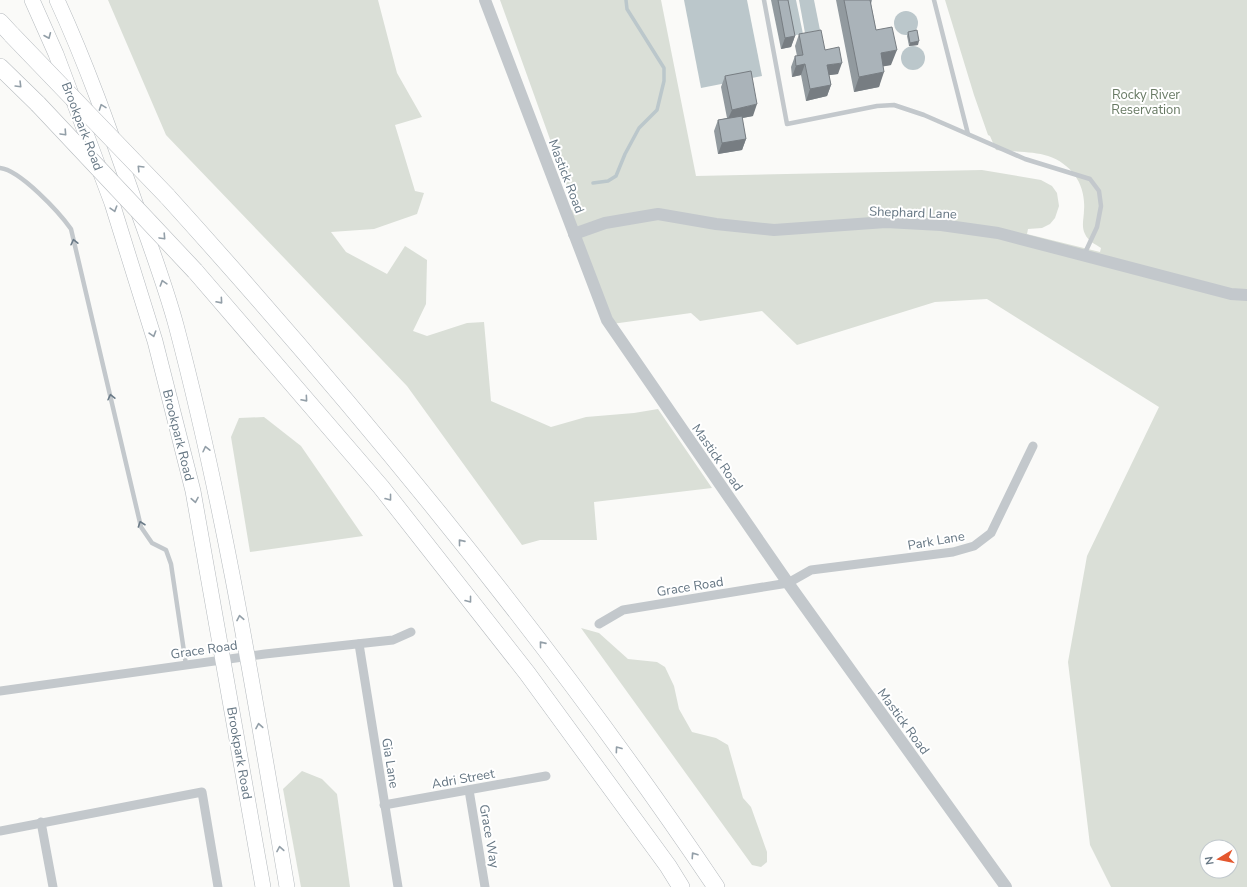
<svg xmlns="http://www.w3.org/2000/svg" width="1247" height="887" font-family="'Nunito Sans',sans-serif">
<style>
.green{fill:#dadfd7;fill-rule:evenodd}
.water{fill:#bbc7cb}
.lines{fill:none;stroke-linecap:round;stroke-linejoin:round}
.stream{stroke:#bbc7cb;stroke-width:3.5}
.primary-casing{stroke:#b5babe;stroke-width:16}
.motorway-casing{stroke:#b4b9bd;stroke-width:18}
.service{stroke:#c3c8cc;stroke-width:4.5}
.minor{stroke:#c3c8cc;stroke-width:9}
.tertiary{stroke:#c3c8cc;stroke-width:12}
.primary{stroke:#fff;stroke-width:15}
.motorway{stroke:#fff;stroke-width:17}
.motorway-bridge-casing{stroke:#b4b9bd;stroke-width:18;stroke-linecap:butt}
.motorway-bridge{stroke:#fff;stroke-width:17}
.wall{fill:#929a9f}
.shaded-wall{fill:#777d82}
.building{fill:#aab3b9;stroke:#777d82}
.oneway{stroke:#939fa8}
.oneway2{stroke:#6a7a87}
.labels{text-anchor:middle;stroke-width:4;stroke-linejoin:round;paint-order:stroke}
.park-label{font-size:13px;fill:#687a64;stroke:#fff}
.street-label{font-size:13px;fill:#657683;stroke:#fff}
</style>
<rect width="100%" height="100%" fill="#fafaf8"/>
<!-- green -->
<g class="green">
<path d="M108,0h270l19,73 25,44 -27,8 20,66 9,2 -7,21 -43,15 -43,3 15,20 41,22 18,-28 22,14 -1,44 -13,27 14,5 40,-13 17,-1 7,79 60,26 35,-10 48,-4 24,-4 54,79 -118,14 3,38h-57l-18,5 -115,-159 -241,-251z"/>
<path d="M500,0h161l35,176 286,-6 59,10 11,6 5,7 2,13 -4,12 -5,6 -8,4 -14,1 -1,5 73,18 1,-4c-6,-4 -13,-7 -16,-14 -4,-8 -1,-16 -1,-24 2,-25 -12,-46 -36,-54 -15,-5 -36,-4 -52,-6l-6,-14 -2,-1 -14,-40 -29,-95h302v887h-136l-21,-42 -22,-183 19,-106 72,-149 -172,-108 -52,3 -138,43 -35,-34 -62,10 -9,-8 -79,11 -43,-113 6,-2zM1207,847h24v24h-24z"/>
<path d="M264,417l37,29 62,90 -113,16 -19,-115 8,-19z"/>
<path d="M581,628l18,5 29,26 29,3 8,5 9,19 5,23 13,23 24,6 12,7 15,53 8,9 16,45v10l-6,5 -9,-2z"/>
<path d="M302,771l20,8 15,15 13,93h-49l-18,-98z"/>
</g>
<!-- water -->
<g class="water">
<path d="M684,0h63l15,76 -61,12z"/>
<path d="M782,0h14l7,34 -14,2z"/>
<path d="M799,0h15l6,30 -15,3z"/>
<circle cx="906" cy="23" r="12"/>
<circle cx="913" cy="58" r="12"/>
</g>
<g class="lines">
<!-- stream -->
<path class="stream" d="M593,183l15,-2 8,-5 9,-22 14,-26 18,-18 7,-29v-13l-37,-59 -1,-9"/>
<!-- primary casing -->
<g class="primary-casing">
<g id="primary">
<path d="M32,0l24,54 56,149 43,138 38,150 70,396"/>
<path d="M57,0c29,63 52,128 75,194 15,43 32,87 44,131 49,185 79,374 111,562"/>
</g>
</g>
<!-- motorway casing -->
<g class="motorway-casing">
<g id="motorway">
<path d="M0,22l12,13"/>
<path d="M0,67l38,37"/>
<path d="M167,196c197,218 385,447 549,691"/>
<path d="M195,271l186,216 146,186 141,193 13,21"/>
</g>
</g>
<!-- service -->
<g class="service">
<path d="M764,0l23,124 90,-18 17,-1 30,10 101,44 65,20 9,12 2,15 -4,21 -13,28"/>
<path d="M934,0l34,134"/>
<path d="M0,168c20,2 59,44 71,61l70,298 11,16 14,7 5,14 15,101"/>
</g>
<!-- minor -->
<g class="minor">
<path d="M599,624l24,-14 165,-27 23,-13 142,-18 21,-6 17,-13 42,-87"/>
<path d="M359,644l39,243"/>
<path d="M0,691l265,-37 128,-14 18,-8"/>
<path d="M469,790l16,97"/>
<path d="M384,805l162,-29"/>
<path d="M41,822l12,65"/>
<path d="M0,831l202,-39 16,95"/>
</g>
<!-- tertiary -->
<g class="tertiary">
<path d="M485,0l122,320 181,263 218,304"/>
<path d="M574,234l31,-11 53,-9 58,10 58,6 112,-8 55,3 57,8 233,61 16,1"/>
</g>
<!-- primary -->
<use href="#primary" class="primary"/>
<!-- motorway -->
<use href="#motorway" class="motorway"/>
<!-- motorway-bridge casing -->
<g class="motorway-bridge-casing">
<g id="motorway-bridge">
<path d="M12,35l155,161"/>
<path d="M38,104l157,167"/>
</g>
</g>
<!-- motorway-bridge -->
<use href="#motorway-bridge" class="motorway-bridge"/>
</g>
<!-- wall -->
<g class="wall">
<path d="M771,0h17l7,36 -4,11 -10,2z"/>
<path d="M836,0h36l-1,4 5,26 15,35 -8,1 -4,21 -25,5z"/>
<path d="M908,32l10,13 -9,1 -2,-10z"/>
<path d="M799,34l26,16 13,24 -9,1 2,10 -4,11 -21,5 -5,-26 -9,2 -1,-10 4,-11h2l-2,-10z"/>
<path d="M725,76l28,40 -11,2 4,21 -4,11 -24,4 -4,-23 4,-11 9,-2 -6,-31z"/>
</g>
<!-- shaded-wall -->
<g class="shaded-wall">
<path d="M795,36l-4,11 -10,2 4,-11z"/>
<path d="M919,41l-1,4 -9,1 1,-3z"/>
<path d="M897,50l-6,15 -16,3 6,-15z"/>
<path d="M842,63l-4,11 -15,2 4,-11z"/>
<path d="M805,64l-4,11 -9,2 4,-11z"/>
<path d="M884,72l-5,15 -25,5 5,-15z"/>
<path d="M831,85l-4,11 -21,5 4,-12z"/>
<path d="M757,104l-4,12 -26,5 5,-11z"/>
<path d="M746,139l-4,11 -24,4 4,-11z"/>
</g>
<!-- building -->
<g class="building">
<path d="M778,0h10l7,36 -10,2z"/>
<path d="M844,0h26l6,30 16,-3 5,23 -16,3 3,19 -25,5z"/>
<path d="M821,30l4,20 14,-3 3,16 -15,2 4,20 -21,4 -5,-25 -9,2 -1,-10 8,-1 -4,-21z"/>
<path d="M917,30l2,11 -9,2 -2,-11z"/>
<path d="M751,71l6,33 -25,6 -7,-34z"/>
<path d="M742,116l4,23 -24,4 -4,-23z"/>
</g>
<!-- one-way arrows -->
<defs><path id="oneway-chevron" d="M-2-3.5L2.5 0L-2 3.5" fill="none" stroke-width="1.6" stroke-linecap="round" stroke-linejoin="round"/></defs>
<g class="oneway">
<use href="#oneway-chevron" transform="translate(48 36) rotate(67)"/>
<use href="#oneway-chevron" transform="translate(19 85) rotate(45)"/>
<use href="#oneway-chevron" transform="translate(102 107) rotate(-110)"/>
<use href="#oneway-chevron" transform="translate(64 133) rotate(47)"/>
<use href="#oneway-chevron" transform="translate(140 168) rotate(-134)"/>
<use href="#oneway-chevron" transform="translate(114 209) rotate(73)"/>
<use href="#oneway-chevron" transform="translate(163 237) rotate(47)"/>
<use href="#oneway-chevron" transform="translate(163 283) rotate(-107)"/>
<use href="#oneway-chevron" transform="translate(220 301) rotate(49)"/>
<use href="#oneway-chevron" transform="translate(153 334) rotate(73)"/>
<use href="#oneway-chevron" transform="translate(305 399) rotate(49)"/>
<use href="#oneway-chevron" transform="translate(206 449) rotate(-103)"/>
<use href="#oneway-chevron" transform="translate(389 498) rotate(52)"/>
<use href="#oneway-chevron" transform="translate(195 500) rotate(80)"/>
<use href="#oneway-chevron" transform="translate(461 542) rotate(-129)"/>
<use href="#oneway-chevron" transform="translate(469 600) rotate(52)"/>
<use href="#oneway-chevron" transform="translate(240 618) rotate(-101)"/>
<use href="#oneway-chevron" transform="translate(542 644) rotate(-129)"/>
<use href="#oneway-chevron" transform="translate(259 726) rotate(-100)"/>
<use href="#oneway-chevron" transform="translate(618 749) rotate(-126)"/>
<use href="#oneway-chevron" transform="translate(280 849) rotate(-100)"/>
<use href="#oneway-chevron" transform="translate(694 855) rotate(-124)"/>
</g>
<g class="oneway2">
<use href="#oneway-chevron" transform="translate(74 242) rotate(-103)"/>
<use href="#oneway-chevron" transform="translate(111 397) rotate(-103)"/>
<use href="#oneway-chevron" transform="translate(141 524) rotate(-109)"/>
</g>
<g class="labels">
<!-- park labels -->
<g class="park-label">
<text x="1146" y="99">Rocky River<tspan x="1146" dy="15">Reservation</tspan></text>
</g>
<!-- street labels -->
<g class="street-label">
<text transform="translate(83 126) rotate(69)" y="5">Brookpark Road</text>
<text transform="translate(567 176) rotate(69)" y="5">Mastick Road</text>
<text transform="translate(913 212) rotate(2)" y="5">Shephard Lane</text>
<text transform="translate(179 435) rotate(76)" y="5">Brookpark Road</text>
<text transform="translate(718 457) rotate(55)" y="5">Mastick Road</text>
<text transform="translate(936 540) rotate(-10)" y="5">Park Lane</text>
<text transform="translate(690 586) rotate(-9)" y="5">Grace Road</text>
<text transform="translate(204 649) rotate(-8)" y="5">Grace Road</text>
<text transform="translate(904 721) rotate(54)" y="5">Mastick Road</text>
<text transform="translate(240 753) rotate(80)" y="5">Brookpark Road</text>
<text transform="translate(391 763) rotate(81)" y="5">Gia Lane</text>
<text transform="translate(463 778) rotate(-10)" y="5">Adri Street</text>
<text transform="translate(490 836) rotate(80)" y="5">Grace Way</text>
</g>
</g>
<!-- north arrow -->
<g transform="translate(1219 859) rotate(260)"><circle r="19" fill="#ffffff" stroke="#c1c8cd"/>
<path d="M0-3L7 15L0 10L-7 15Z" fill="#e4572e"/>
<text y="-6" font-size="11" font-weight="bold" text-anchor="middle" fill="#657683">N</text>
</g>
</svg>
